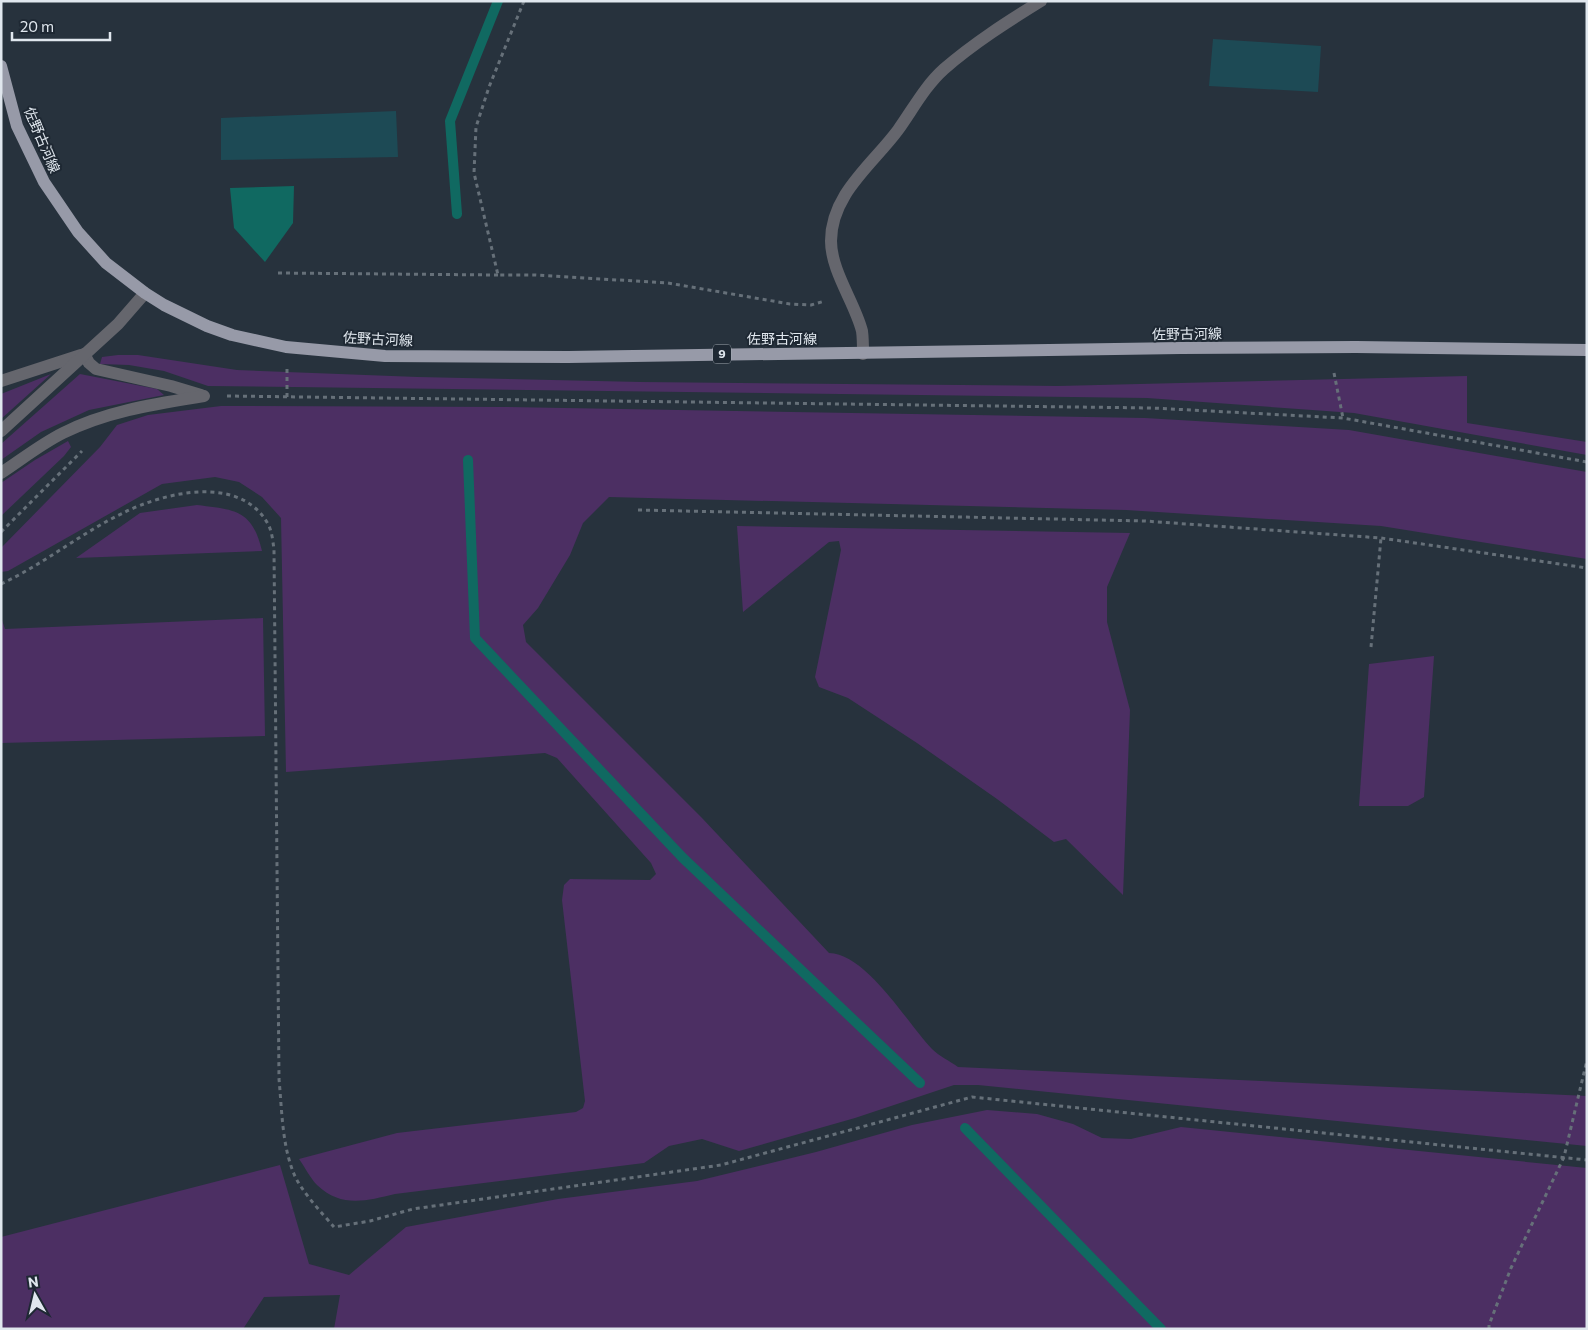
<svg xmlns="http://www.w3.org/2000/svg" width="1588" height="1330" font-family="Commissioner,'Noto Sans JP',sans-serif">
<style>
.green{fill:#4c2f63}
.water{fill:#106961}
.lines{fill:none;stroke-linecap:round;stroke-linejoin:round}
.stream{stroke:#106961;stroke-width:10}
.building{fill:#1d4a55}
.path{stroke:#667079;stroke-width:3;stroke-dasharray:4 4;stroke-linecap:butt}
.minor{stroke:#65666d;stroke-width:12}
.major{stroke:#979aa8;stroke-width:12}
.labels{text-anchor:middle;stroke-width:4;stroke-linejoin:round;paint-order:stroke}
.shield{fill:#1e2833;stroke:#a6aeb6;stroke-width:1}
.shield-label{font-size:12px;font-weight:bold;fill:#e0e7ee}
.street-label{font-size:14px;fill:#e0e7ee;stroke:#1e2833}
</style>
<rect width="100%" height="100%" fill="#27323d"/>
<!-- green -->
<g class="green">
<path d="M118,355h20l99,15 181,7 223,5 417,4 409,-10v47l120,19v13l-233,-42 -207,-15 -939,-12 -44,-15 -35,-6 -29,-1 2,-7z"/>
<path d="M51,374l-50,45v-25z"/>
<path d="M80,374l77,15 7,6 -75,15 -48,22 -40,28v-16z"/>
<path d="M221,406l285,1 639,11 204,12 238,42v87l-206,-33 -255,-16 -517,-13 -26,26 -13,32 -32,53 -15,17 3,17 176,176 127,135c38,1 78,70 103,96 7,7 18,12 26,18l629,29v50l-609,-61h-24l-99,33 -116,33 -37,-12 -33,7 -25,17 -249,31c-29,7 -54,14 -78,-9 -7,-7 -12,-18 -18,-26l98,-26 179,-21 7,-4 2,-7 -23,-201 2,-15 6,-6 80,1 6,-6 -5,-11 -94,-105 -12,-5 -259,19 -5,-254 -19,-21 -23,-15 -24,-5 -53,7 -154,87 -7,1v-24l99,-101 17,-22 31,-10z"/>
<path d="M68,441l3,6 -7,9 -63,60v-33l34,-23z"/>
<path d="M197,505c38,5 55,4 65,46l-186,7 64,-45z"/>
<path d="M737,526l393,7 -23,54v35l23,88 -7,185 -57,-56 -12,3 -57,-43 -80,-56 -69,-45 -29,-11 -4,-10 26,-127 -2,-9 -10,1 -86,70z"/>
<path d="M1,617l4,12 258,-11 2,118 -264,7z"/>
<path d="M1434,656l-10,141 -16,9h-49l10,-142z"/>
<path d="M987,1110l50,4 36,10 29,14 29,1 50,-12 406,41v161h-1253l6,-34 -76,2 -21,32h-242v-92l279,-72 29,99 40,11 57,-48 152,-28 139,-18 119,-29 96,-27z"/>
</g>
<!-- water -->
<path class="water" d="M294,186l-1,37 -28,39 -31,-34 -4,-40z"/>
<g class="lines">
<!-- stream -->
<g class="stream">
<path d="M457,214l-7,-93 48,-120"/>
<path d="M468,460l7,178 208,220 237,225"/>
<path d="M965,1128l196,201"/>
</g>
</g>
<!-- building -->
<g class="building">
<path d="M1213,39l108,7 -3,46 -109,-6z"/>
<path d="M396,111l2,46 -177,3v-42z"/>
</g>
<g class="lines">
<!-- path -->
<g class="path">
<path d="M524,1l-35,86 -13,40 -2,46 24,102h37l133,8 122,21 21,1 14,-4"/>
<path d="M278,273l220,2"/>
<path d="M1334,373l9,45"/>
<path d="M227,396l925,12 191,10 244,44"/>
<path d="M287,397v-28"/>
<path d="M638,510l507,11 236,17 206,30"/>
<path d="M1,532l81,-81"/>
<path d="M1,584c43,-20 80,-51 122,-71 42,-21 117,-39 145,11 4,7 5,18 6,26l5,529c3,32 3,66 15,95 7,17 28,39 40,53l36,-6 43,-12 308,-44 251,-68 615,63"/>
<path d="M1371,647l10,-109"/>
<path d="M1489,1329v-4l22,-57 53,-111 23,-97"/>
</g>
<!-- minor -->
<g class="minor">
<path d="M84,354l5,9 7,6 75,17 30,9"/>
<path d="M863,354c0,-8 0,-16 -1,-23 -7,-28 -31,-60 -31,-90 0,-47 42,-77 67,-111 15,-21 27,-44 46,-61 30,-26 63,-47 97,-68"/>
<path d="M1,381l80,-26"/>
<path d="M1,431l117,-107 27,-31"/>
<path d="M1,473c20,-13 40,-29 62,-40 44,-22 92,-29 141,-37"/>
</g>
<!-- major -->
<path class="major" d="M1,66l16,60 27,56 34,50 28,31 39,30 19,12 43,21 25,9 54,12 99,9 183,1 613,-9 175,-1 231,3"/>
</g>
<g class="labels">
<!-- shield labels -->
<rect class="shield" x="713" y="344.5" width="18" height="19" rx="4"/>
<g class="shield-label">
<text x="722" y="358">9</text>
</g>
<!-- street labels -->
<g class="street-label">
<text transform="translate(42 140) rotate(67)" y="5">佐野古河線</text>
<text transform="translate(1187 334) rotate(-1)" y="5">佐野古河線</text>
<text transform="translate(378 339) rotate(3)" y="5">佐野古河線</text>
<text x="782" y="344">佐野古河線</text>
</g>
</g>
<!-- border -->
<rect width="1588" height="1330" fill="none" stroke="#e0e7ee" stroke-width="5"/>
<!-- north arrow -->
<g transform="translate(35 1295) rotate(352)" stroke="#1e2833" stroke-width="4" paint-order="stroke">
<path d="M0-4L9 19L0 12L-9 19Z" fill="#e0e7ee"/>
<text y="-8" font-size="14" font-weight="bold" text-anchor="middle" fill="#e0e7ee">N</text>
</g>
<!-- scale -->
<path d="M12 32v8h98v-8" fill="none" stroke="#e0e7ee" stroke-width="2.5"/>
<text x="20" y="32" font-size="15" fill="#e0e7ee" stroke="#1e2833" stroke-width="4" paint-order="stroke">20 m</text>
</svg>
